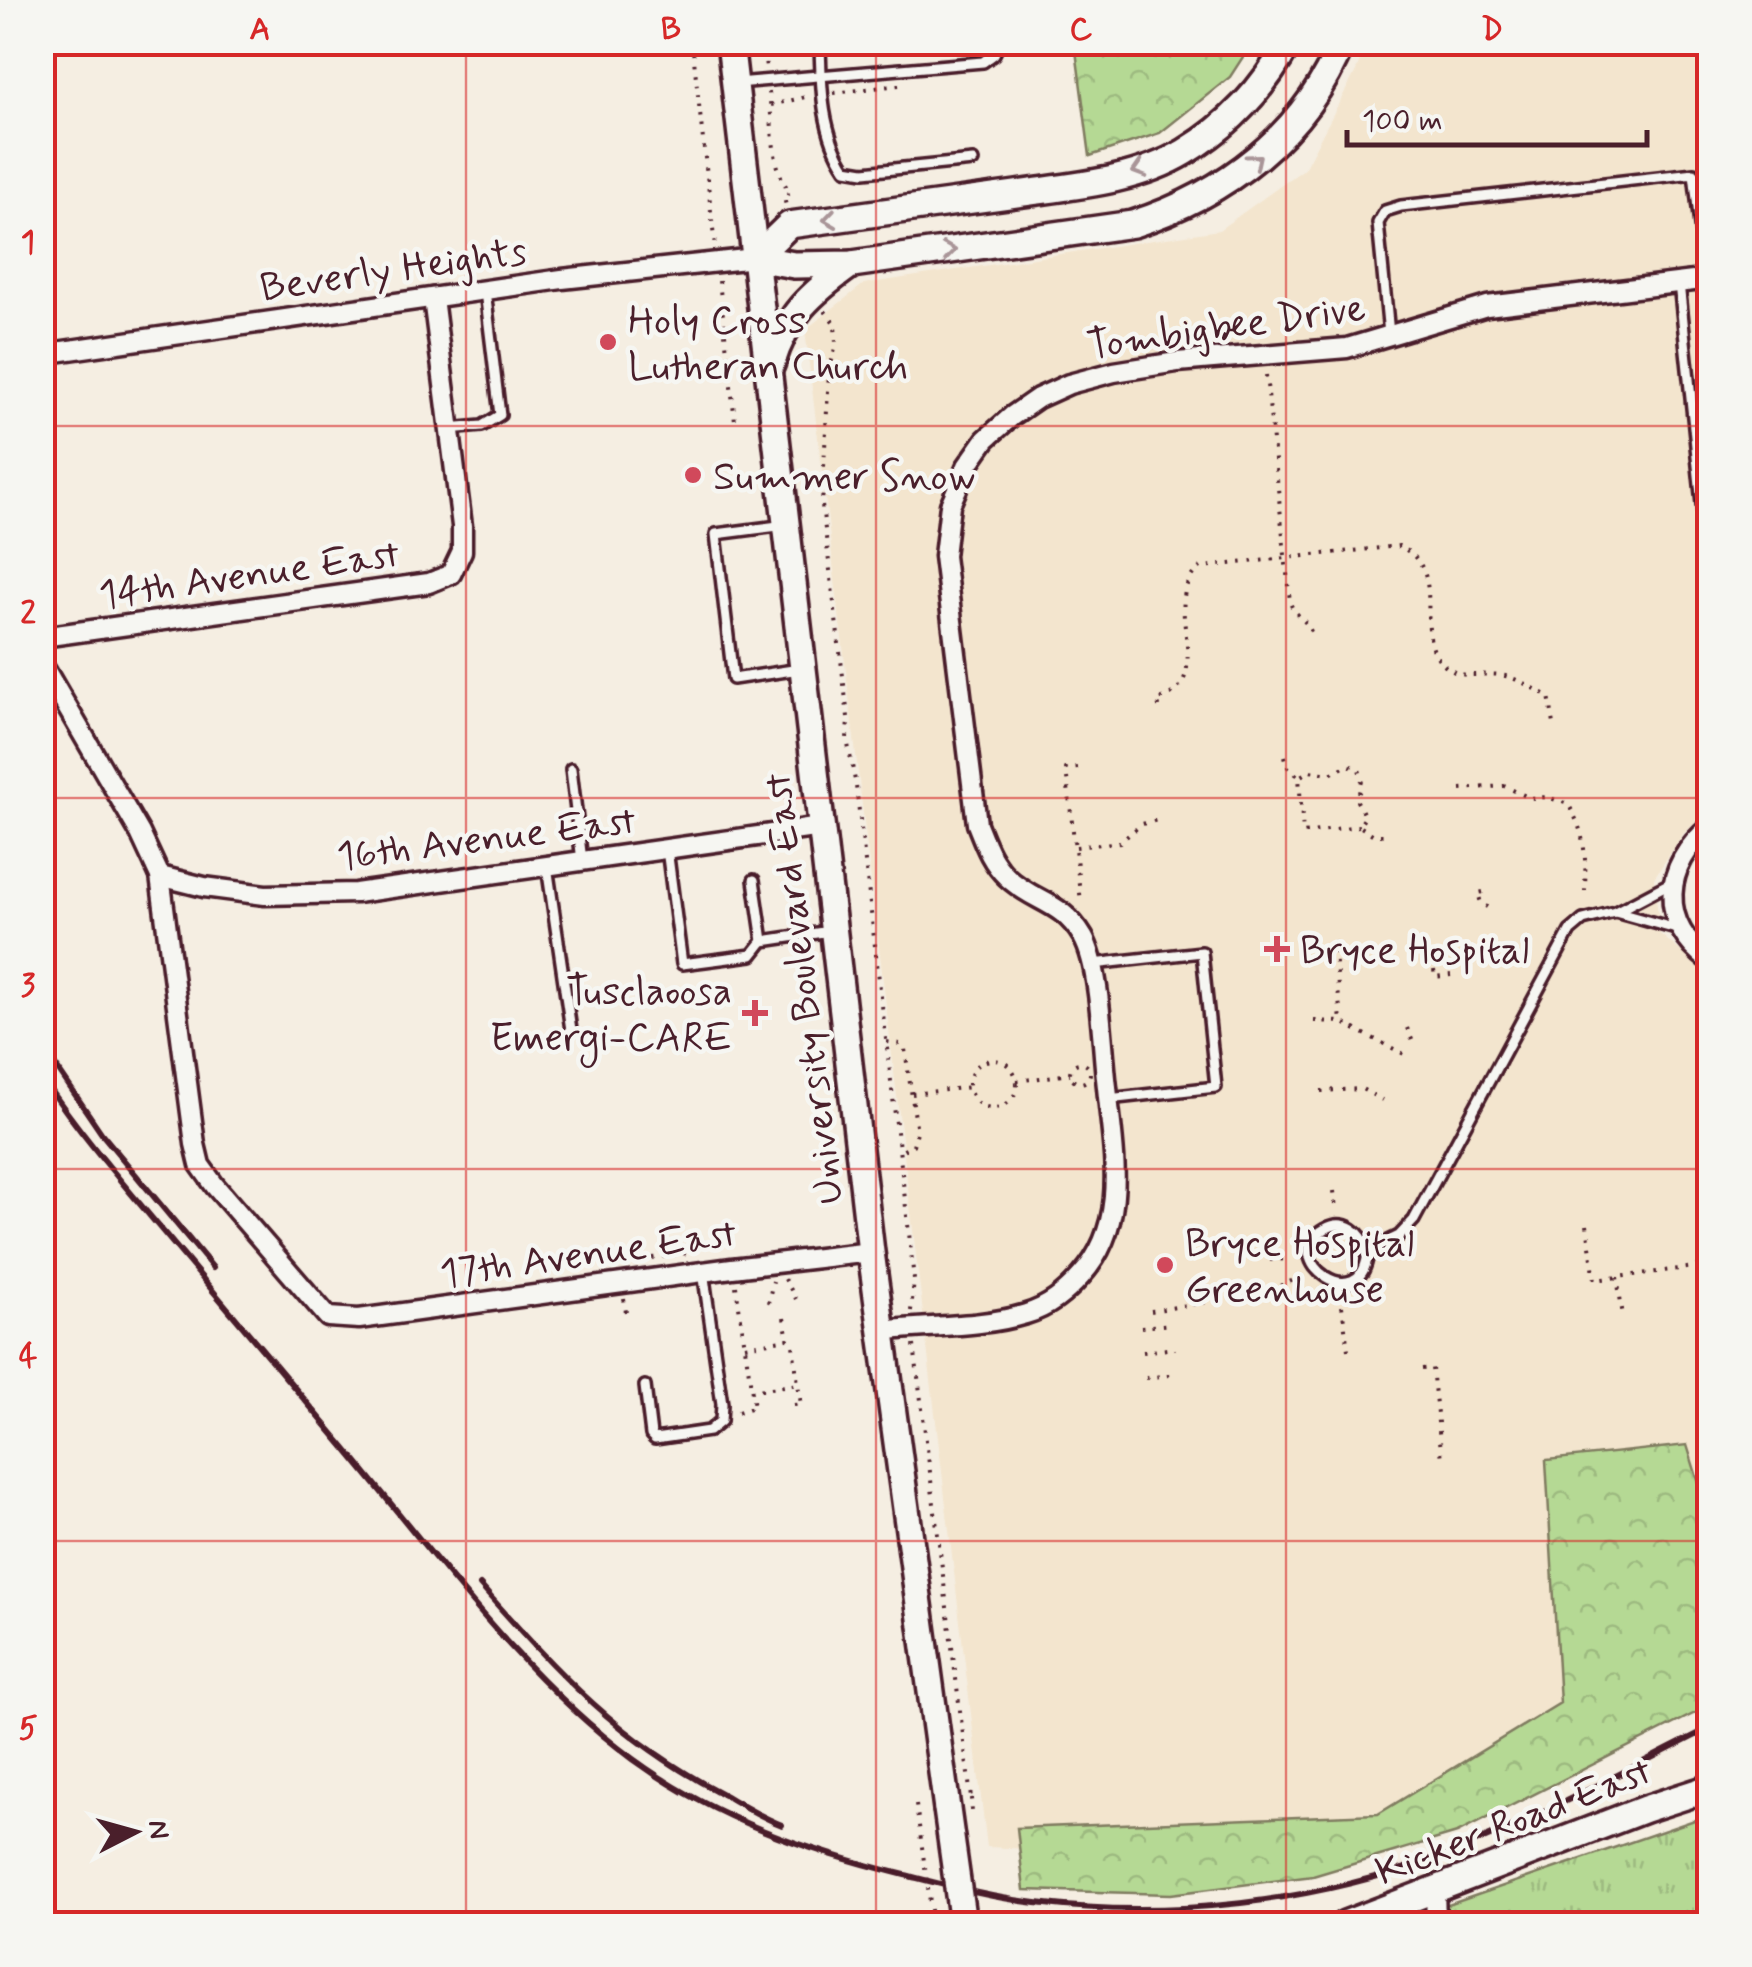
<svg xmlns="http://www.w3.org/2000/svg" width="1752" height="1967" font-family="Mynerve,sans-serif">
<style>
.built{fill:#f3e5ce}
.forest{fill:url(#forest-crowns);stroke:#807c60;stroke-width:2.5}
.park{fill:url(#park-tufts);stroke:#807c60;stroke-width:2.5}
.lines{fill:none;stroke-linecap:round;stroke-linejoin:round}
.lane-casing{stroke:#4a1f2b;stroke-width:16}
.street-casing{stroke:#4a1f2b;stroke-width:25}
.secondary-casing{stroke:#4a1f2b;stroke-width:32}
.path{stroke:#4a1f2b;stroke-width:4;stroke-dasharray:2.5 8;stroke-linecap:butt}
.lane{stroke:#f6f6f2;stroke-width:9}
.street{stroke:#f6f6f2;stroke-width:18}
.secondary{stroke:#f6f6f2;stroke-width:25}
.rail{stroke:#4a1f2b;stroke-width:6}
.secondary-bridge-casing{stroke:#4a1f2b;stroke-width:32;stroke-linecap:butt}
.path-bridge{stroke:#4a1f2b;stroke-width:4;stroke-dasharray:2.5 8;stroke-linecap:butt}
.secondary-bridge{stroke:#f6f6f2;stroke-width:25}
.oneway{stroke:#a99598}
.grid{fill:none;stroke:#d62828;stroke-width:2.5;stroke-opacity:0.55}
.poi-dot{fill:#d1495b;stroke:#f6f6f2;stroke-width:4}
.labels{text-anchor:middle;stroke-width:9;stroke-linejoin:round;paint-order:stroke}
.street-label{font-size:40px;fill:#4a1f2b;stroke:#f6f6f2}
.poi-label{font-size:40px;fill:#4a1f2b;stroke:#f6f6f2;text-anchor:start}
.neatline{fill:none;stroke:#d62828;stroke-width:4}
.grid-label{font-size:32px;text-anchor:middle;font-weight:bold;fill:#d62828}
</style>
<defs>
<pattern id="forest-crowns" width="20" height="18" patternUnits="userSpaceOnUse" patternTransform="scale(2.5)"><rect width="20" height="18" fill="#b5d994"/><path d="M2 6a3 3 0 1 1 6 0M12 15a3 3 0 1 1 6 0" fill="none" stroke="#9dba80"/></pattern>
<pattern id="park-tufts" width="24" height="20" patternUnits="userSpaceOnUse" patternTransform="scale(2.5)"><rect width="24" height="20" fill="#b5d994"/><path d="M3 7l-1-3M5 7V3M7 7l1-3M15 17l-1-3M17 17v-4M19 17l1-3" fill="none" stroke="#9dba80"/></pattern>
</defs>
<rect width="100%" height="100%" fill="#f5eee2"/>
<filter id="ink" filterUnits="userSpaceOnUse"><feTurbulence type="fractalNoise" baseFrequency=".01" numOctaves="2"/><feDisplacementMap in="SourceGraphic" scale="20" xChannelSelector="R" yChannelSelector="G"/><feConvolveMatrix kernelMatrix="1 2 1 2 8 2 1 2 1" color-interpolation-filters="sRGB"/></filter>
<g filter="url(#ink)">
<!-- built -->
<path class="built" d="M1366,43h343v767l-26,24 -29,44 6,56 49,41v690l-229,140 -290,52 -203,-10 -182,-1517 59,-46 355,-54 85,-61 52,-98z"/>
<!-- forest -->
<g class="forest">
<path d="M1075,43v-1l177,1 -22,34 -70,56 -70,23z"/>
<path d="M1687,1445l22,71v190l-252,127 -144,43 -142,18 -147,-4 -7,-62 361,-14 182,-111 -14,-243z"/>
</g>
<!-- park -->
<path class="park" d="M1709,1815v109h-316z"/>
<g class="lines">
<!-- lane casing -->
<g class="lane-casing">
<g id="lane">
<path d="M820,42c1,43 1,90 26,127l18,3 109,-11"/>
<path d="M737,83l246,-21 11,-8 6,-12"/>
<path d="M1679,283l31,298"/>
<path d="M1389,334l-11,-111 7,-12 16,-5 293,-33 12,106"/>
<path d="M448,429l34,-3 18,-11 -15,-124"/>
<path d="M786,525l-70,9 17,145 67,-10"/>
<path d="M571,769l11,92"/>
<path d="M667,849l15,115 70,-9 11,-14 67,-10"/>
<path d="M547,866l24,164"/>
<path d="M754,880l9,61"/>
<path d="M1615,912l65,18"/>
<path d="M1093,964l109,-12 14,135 -108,12"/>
<path d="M1368,1251c-5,69 -94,7 -43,-22 20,-12 38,4 43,22l31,-15 15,-16 156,-289 13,-11 32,-8 57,-30"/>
<path d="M645,1386l6,49 4,4 54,-8 12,-10 1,-17 -19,-133"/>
</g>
</g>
<!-- street casing -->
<g class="street-casing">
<g id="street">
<path d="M42,354l520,-75 193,-21"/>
<path d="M42,637l387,-54 22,-9 11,-23v-25l-29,-228"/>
<path d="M42,664l98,169 20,43 35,268 5,21 15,21 113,131 31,2 373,-51 139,-16"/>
<path d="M1710,827c-47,38 -53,96 0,134"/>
<path d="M160,876l44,11 61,8 91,-2 465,-66"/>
<path d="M882,1331c46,-6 98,-3 144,-17 23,-7 39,-20 55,-38 49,-54 32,-124 26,-189 -5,-39 -6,-118 -24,-150 -22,-37 -49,-34 -76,-60 -16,-15 -22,-33 -30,-53l-33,-268 6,-51 17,-39 19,-27 26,-23 26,-18 31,-14 45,-12 63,-10 170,-14 140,-42 223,-27"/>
<path d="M1435,1888l1,36"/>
<path d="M1396,1904l2,20"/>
</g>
</g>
<!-- secondary casing -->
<g class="secondary-casing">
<g id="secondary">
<path d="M730,42l141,1210 76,557"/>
<path d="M755,258l39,7 58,-1 281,-40c91,-29 173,-90 209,-182"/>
<path d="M755,258l34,-33c75,-10 151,-20 227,-31 56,-8 119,-12 169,-42 45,-27 79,-64 104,-110"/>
<path d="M771,365c15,-50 40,-72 81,-101"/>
<path d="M1345,1924l300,-115 65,-21"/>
</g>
</g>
<!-- path -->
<g class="path">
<path d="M88,42l89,7 100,-7"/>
<path d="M692,42l23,205"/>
<path d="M763,42l3,26"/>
<path d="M769,92c4,32 1,74 21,100l-6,5 2,9"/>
<path d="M834,93l65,-8"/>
<path d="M771,105l39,-9"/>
<path d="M719,281l16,140"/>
<path d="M825,311l10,13 1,20 -7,28 -7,133 26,212 -1,22 9,47 53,447 5,47 -3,31"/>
<path d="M1266,375l24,227c4,14 18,17 22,33"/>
<path d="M1159,707l-1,-8c64,-17 -3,-100 43,-132l198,-21c52,25 12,83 43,117 18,19 36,9 58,12 16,2 34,14 49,21l5,28 -4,1"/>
<path d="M1285,756l3,11 11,10"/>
<path d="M1078,768l-12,1 15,133"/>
<path d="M1461,789l43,-3 26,12 17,-1 21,7c18,29 18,54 17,87"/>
<path d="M1359,826l-56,7 -4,-56 10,-6 21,3 18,-9 11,4 3,11 -5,21 8,16 -6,9 15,9h9"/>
<path d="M1076,847l44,-5 22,-18 16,-4"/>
<path d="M1483,892l-5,1 3,10 6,4"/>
<path d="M1334,941l7,81"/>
<path d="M1434,970l1,7 16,-2"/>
<path d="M1314,1021l27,1 65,33"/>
<path d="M1407,1028l6,14"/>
<path d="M887,1042l13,2 5,5 12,83 -4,13 -13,7"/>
<circle cx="993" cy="1084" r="24"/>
<circle cx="1080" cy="1073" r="10"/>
<path d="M1017,1081l53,-7"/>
<path d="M1321,1091l41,-2 20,11"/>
<path d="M912,1094l58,-7"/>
<path d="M1334,1191l2,18"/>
<path d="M1587,1225l8,55 115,-15"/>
<path d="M664,1238l3,20"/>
<path d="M652,1258l35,-5"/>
<path d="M1270,1260l17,-1"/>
<path d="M1617,1277l6,39"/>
<path d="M785,1279l11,20"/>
<path d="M736,1286l18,121 -16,5"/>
<path d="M624,1299l3,20"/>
<path d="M1230,1300l25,-4 39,-16"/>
<path d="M768,1303l5,-22"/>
<path d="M1342,1306l6,44"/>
<path d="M1151,1311l62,-10"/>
<path d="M784,1318l4,21"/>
<path d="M1141,1327l31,-3"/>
<path d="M914,1345l57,453"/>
<path d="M745,1346l43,-7 5,6 5,39 -47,7"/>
<path d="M1143,1352l32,-4"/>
<path d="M1422,1369l10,-1 10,91"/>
<path d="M1146,1378l31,-4"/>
<path d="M794,1405l7,-1 -3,-20"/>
</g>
<!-- lane -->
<use href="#lane" class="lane"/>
<!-- street -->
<use href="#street" class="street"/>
<!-- secondary -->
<use href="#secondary" class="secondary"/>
<!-- rail -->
<g class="rail">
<path d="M42,1046l60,88 111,134"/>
<path d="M42,1077c40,60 88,115 134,170 55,65 110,131 165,196 90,107 179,233 292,316 82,60 175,92 272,116 43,11 87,23 131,28 135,16 276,0 404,-47 90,-33 184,-85 270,-128"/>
<path d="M480,1585c79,90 140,156 248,212 17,10 35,21 54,28"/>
</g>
<!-- secondary-bridge casing -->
<g class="secondary-bridge-casing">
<path id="secondary-bridge" d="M947,1809l16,115"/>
</g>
<!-- path-bridge -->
<g class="path-bridge">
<path d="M971,1798l1,15"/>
<path d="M916,1805l17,119"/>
</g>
<!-- secondary-bridge -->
<use href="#secondary-bridge" class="secondary-bridge"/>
</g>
<!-- one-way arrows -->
<defs><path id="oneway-chevron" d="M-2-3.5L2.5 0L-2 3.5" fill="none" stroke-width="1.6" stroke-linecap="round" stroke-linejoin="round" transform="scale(2.5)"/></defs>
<g class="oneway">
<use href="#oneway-chevron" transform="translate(1255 160) rotate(-40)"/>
<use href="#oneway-chevron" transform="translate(1139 170) rotate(163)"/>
<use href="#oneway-chevron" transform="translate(830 219) rotate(172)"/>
<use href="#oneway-chevron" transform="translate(949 251) rotate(-8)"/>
</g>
</g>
<!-- grid -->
<path class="grid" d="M466,42v1882M876,42v1882M1286,42v1882M42,426h1668M42,798h1668M42,1169h1668M42,1541h1668"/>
<!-- markers -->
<g class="poi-dot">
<circle cx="608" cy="342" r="10"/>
<circle cx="693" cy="475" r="10"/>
<path d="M1272 934h10v10h10v10h-10v10h-10v-10h-10v-10h10z"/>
<path d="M750 998h10v10h10v10h-10v10h-10v-10h-10v-10h10z"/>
<circle cx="1165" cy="1265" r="10"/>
</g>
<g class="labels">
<!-- street labels -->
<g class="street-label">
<text transform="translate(393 268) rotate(-8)" y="14">Beverly Heights</text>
<text transform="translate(1226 325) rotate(-8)" y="14">Tombigbee Drive</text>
<text transform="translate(249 573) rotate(-8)" y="14">14th Avenue East</text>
<text transform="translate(486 837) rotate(-7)" y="14">16th Avenue East</text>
<text transform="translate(802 989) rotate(-97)" y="14">University Boulevard East</text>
<text transform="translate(588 1252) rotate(-8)" y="14">17th Avenue East</text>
<text transform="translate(1513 1820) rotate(-21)" y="14">Kicker Road East</text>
</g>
<!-- poi labels -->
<g class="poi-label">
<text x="628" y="333">Holy Cross<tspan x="628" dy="46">Lutheran Church</tspan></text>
<text x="713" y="489">Summer Snow</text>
<text x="1300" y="963">Bryce Hospital</text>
<text x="732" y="1004" text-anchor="end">Tusclaoosa<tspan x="732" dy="46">Emergi-CARE</tspan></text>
<text x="1185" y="1256">Bryce Hospital<tspan x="1185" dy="46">Greenhouse</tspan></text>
</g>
</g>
<!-- margin -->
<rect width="1752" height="1967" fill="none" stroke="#f6f6f2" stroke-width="110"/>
<!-- north arrow -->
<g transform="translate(135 1832) rotate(84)" stroke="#f6f6f2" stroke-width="8" paint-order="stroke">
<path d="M0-8L18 38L0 25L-18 38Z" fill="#4a1f2b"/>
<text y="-15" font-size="28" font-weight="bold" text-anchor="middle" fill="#4a1f2b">N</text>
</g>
<!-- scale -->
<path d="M1347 130v15h300v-15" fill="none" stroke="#4a1f2b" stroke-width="5"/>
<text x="1362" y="130" font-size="30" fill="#4a1f2b" stroke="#f6f6f2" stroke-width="8" paint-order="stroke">100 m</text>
<rect x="55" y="55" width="1642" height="1857" class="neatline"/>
<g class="grid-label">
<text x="260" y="39">A</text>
<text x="671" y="39">B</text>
<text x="1081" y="39">C</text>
<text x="1492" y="39">D</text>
<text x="28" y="252">1</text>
<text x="28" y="623">2</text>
<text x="28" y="995">3</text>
<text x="28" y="1366">4</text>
<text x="28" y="1738">5</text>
</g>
</svg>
